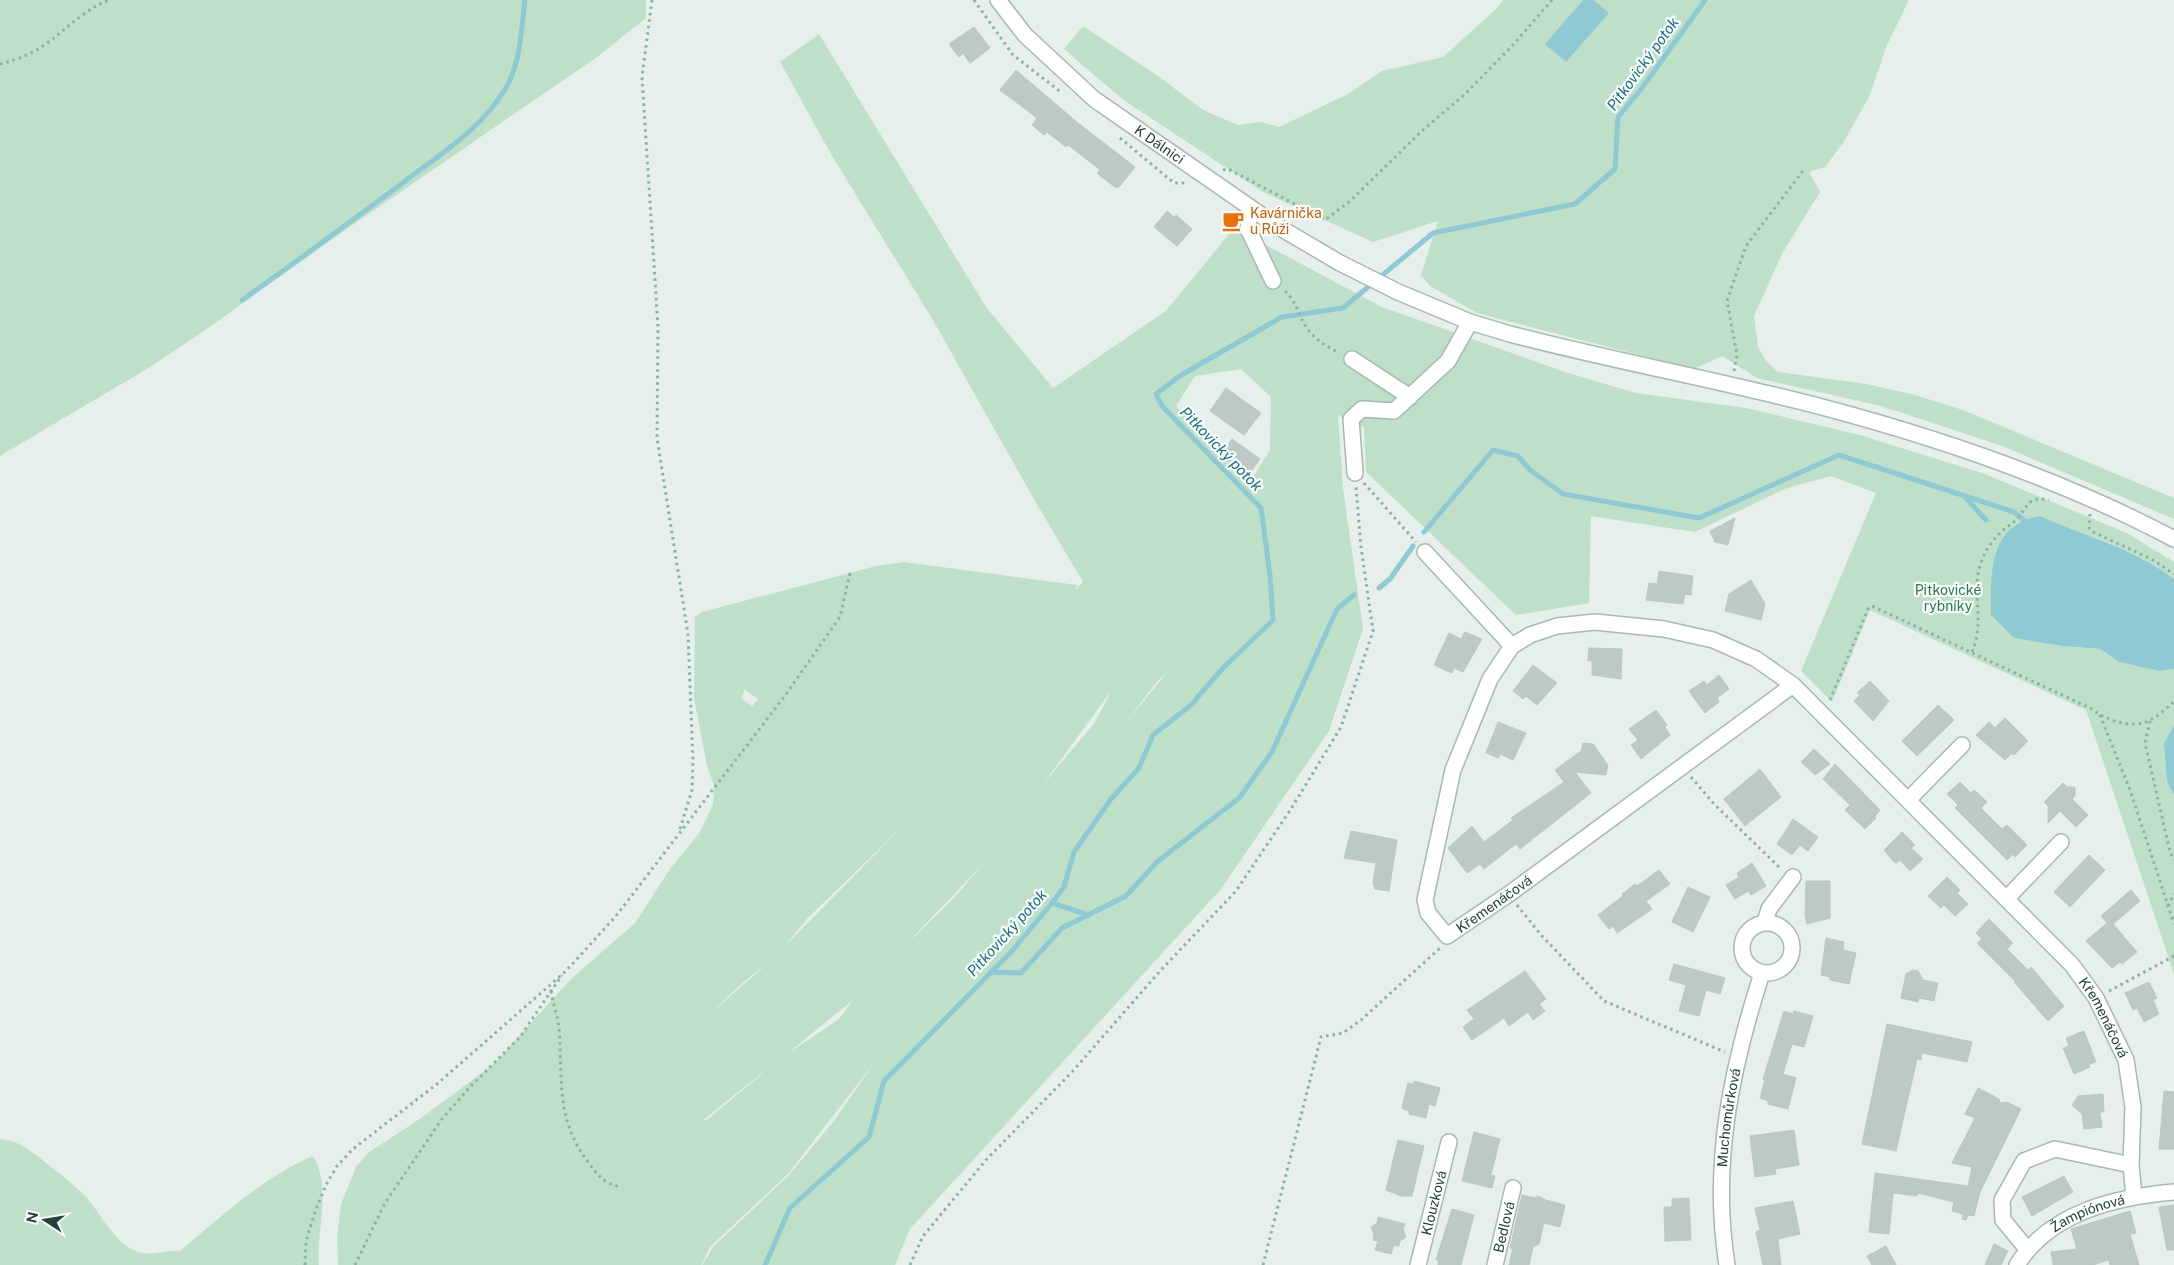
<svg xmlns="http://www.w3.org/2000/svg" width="2174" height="1265" font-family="'Public Sans',sans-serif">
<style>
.green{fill:#bfe0c8;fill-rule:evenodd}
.water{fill:#8ec9d4}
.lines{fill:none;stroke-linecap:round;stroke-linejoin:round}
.stream{stroke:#8ec9d4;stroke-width:5}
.building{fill:#bbcac4;stroke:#b8c9c2}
.minor-casing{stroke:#a8b8b2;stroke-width:18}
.tertiary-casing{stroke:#a8b8b2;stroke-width:18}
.path{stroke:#86b3a5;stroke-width:3;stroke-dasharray:2.5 4;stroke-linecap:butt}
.minor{stroke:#fff;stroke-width:15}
.tertiary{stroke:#fff;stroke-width:15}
.labels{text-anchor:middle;stroke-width:4.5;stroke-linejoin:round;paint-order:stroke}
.street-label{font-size:14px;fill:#24423a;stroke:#f7fbf9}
.food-label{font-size:14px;fill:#c56008;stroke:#f7fbf9;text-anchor:start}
.park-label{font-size:14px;fill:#2d7a4b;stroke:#f7fbf9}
.water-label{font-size:15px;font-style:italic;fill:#1c6f80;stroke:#f7fbf9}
</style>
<rect width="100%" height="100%" fill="#e6efeb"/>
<!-- green -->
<g class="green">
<path d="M0,0h646v18l-49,39 -246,169 -150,107 -51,34 -150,89z"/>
<path d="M1503,0h80l-38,44 64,-31 -15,-13h315l-22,45 -18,52 -26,46 -18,24 -16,5 11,20 -37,60 -29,64 4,31 8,14 12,11 89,12 48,11 48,15 211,88v21l-172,-73 -121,-40 -124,-28 -35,-22 -28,13 -217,-56 -47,-27 -9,-11 17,-54 -65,21 -110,-50 -141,-93 -58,-50 19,-23 75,50 45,34 35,15 23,-3 18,5 69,-33 34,-23 61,-14 54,-49z"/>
<path d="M819,34l167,273 67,81 113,-77 68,-83 148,79 186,66 68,20 110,15 114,27 125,39 142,59 47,29v17c-40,-31 -89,-44 -135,-63l24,130 37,3 19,13 40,9 15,-2v55l-10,20 3,38 7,13v179l-88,-264 -216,-100 -38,92 -31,-31 75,-178 -45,-17 -44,12 -92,44 -104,-16 -2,87 -73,12 -150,-143 -2,-44 -26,-13 5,73 20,141 -34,102 -108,158 -311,340 -15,36h-193l12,-19 74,-70 46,-55 40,-58 -86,111 -78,73 -9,18h-363l-1,-27 4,-34 15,-37 12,-14 53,-35 73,-54 77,-85 64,-56 35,-54 30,-37 13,-27 1,-20 -7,-19 -13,-68 1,-81 7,-5 174,-46 28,-4 173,23 -1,5 7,-8 -48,-81 -105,-186 -98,-159 -52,-94zM1241,369l30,28 -1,53 -22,35 -72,-79 19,-30zM1169,670l-44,54 30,-40zM745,690l13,9 -6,7 -11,-8zM1110,694l-17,31 -50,59 66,-90zM908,821l-125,127 25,-30zM983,864l-30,35 -40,39v-1zM762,967h1l-54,48 30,-29zM853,1000l-14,19 -52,35zM763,1073l-55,46 -6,2 60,-48z"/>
<path d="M0,1139c6,1 13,2 19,5 15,8 55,40 67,53 16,18 28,46 52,55 15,5 27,-3 42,-1 41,-34 83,-74 133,-95 19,32 3,74 6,109h-319z"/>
</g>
<!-- water -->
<g class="water">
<path d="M1583,0h11l15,13 -43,49 -21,-18z"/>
<path d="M2040,516c45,20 94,32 134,63v90l-15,2 -40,-9 -19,-13 -37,-3 -49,-8 -23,-23c0,-43 -3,-90 49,-99z"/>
<path d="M2174,724v71l-7,-13 -3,-38z"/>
</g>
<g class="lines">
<!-- stream -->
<g class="stream">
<path d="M242,300c54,-38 108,-78 162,-118 35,-27 76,-52 100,-91 17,-27 17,-60 21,-91"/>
<path d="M1964,496l22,24"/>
<path d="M1424,532l69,-82 25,6 12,14 33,24 136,24 140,-63 175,57 12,10"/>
<path d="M1379,588l11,-9 23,-33"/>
<path d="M1052,903l37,12"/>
<path d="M991,972l30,1 41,-45 64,-32 31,-34 82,-64 33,-46 65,-143 17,-14"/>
<path d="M765,1265l25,-57 79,-71 15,-56 128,-130 40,-48 12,-16 10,-35 37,-53 28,-31 14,-33 38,-30 32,-37 50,-48 -3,-45 -9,-67 -99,-102 -6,-12 25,-19 101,-58 61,-9 90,-75 142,-29 40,-35 3,-52 24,-29 63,-88"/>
</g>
</g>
<!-- building -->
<g class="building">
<path d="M974,27l16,21 -20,15 -7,-10 -4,4 -10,-13z"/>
<path d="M1016,70l62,53 57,44 -15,19 -4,2 -19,-15 3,-3 -2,-2 -30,-23 -2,2 -19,-15 -3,3 -12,-10 5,-7 -37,-28z"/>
<path d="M1167,211l7,6 2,-2 16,14 -15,17 -23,-19z"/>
<path d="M1226,388l35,25 -17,22 -34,-24z"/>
<path d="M1232,439l28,20 -12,17 -28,-20z"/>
<path d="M1735,518l-7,27 -13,-3 -5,-11z"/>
<path d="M1659,571l34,5 -2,19 -6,-1 -2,10 -37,-4 3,-17 8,1z"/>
<path d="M1751,580l14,24 -4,16 -36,-9 4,-17z"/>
<path d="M1465,632l17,7 -19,33 -9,-4 -2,5 -18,-8 15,-32 12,6z"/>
<path d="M1589,648l33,1 -1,30 -29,-4v-14h-4z"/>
<path d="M1533,665l24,18 -20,22 -11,-9 -3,3 -10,-8z"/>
<path d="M1719,675l10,14 -12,9 2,4 -14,11 -16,-22 15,-10 3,4z"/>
<path d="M1870,681l19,20 -16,20 -19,-20 6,-6 -3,-2z"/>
<path d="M1938,705l16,15 -37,36 -15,-15z"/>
<path d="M1656,710l11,15 -2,2 5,8 -29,24 -10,-14 7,-5 -9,-11z"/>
<path d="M2005,718l23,23 -14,14 -2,-2 -7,7 -29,-25 13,-13 6,6z"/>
<path d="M1498,722l28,11 -13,27 -13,-6 -1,4 -13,-5z"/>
<path d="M1583,743l10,1 15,21 -2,10 -31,-3 16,21 -71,56 -4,-5 -32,25 -4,-5 -13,9 -19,-25 24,-22 12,16 29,-22 -2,-2 53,-36 -9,-12 26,-19z"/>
<path d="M1814,749l16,15 -15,11 -14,-13z"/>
<path d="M1835,764l45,46 -5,6 1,2 -11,11 -20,-19 5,-5 -27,-26z"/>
<path d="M1760,769l21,28 -36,29 -21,-27z"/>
<path d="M1960,782l11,11 3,-3 13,12 -6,6 21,21 5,-4 20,20 -12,12 -2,-3 -6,6 -52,-52 3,-3 -11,-11z"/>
<path d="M2063,783l4,4h8v9l-3,3 16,16 -12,12 -16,-16 -12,12v-17l-4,-4z"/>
<path d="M1793,819l25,18 -10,14 -8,-6 -8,10 -15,-11z"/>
<path d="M1351,831l46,9 -8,51 -14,-2 -2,-6 3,-20 -32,-5z"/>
<path d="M1902,832l13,13 -4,3 12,11 -13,12 -10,-11 -4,3 -3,-2 -9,-11z"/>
<path d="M2089,855l16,15 -35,37 -16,-15z"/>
<path d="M1752,863l14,23 -15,9 -3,-4 -13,8 -9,-14 13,-8 -2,-4z"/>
<path d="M1659,870l11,14 -24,17 6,8 -35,24 -4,-7 -4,3 -11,-14 25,-19 -1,-2 13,-10 2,2z"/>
<path d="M1947,877l13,13 -3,3 11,11 -13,12 -11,-11 -3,3 -13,-12z"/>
<path d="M1806,881h24v37l-23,6 -2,-8z"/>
<path d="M1688,887l22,10 -17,35 -21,-10z"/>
<path d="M2131,890l9,11 -27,23 24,28 -15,12 -2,-2 -8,6 -26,-27 21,-18 -6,-7z"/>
<path d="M1989,919l24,24 -6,6 21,21 3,-3 33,39 -16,15 -34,-39 1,-1 -38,-38 5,-4 -6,-6z"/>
<path d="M1826,938l18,4 -1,8 13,3 -7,31 -19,-4v-3l-9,-2z"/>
<path d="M1674,964l51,14 -5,16 -14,-4 -7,26 -20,-5 7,-26 -17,-5z"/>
<path d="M1913,970l5,1 5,9 15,3 -4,18 -15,-3 -1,4 -17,-4 5,-24z"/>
<path d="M1525,971l21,28 -7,5 6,7 -12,9 -5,-8 -19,14 -5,-8 -32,22 -9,-13 11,-8 -7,-9z"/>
<path d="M2149,982l8,16 -4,2 6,14 -15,8 -7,-14 -4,2 -8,-17z"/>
<path d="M1784,1011l9,3 1,-3 19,5 -9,31 -12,-3 -9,30 13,4 -8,31 -20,-5v-3l-8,-3 5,-18 -2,-1z"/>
<path d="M1887,1024l85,18 -5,20 -45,-9 -1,7 -4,-1 -21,92 -34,-7z"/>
<path d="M2084,1031l12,31 -8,3 2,2 -16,7 -11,-26 6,-2 -3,-8z"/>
<path d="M1414,1081l26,7 -5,18 -6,-2 -3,14 -17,-4v-3l-7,-3 6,-25 5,1z"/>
<path d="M1978,1088l21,11 1,4 7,-1 14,7 -41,83 -6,24 -6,-1 -2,5 -4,-1 1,-5 -11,-3 2,-9 -36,-9 -1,3 -24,-3 -4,41 -20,-2 6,-59 93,13 4,-19 -20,-4 23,-45 -10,-4z"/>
<path d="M2164,1091l10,1v57h-15z"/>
<path d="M2103,1094l1,18h-4l2,15 -18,2 -2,-15 -10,-9 6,-9z"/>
<path d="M1794,1130l5,35 -24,4 1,5 -21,3 -5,-41z"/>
<path d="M1474,1132l26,7 -9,36 4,1 -3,12 -30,-7z"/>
<path d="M1398,1140l26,6 -12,50h-11l-15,-6z"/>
<path d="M2064,1176l9,16 -41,24 -10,-19z"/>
<path d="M1522,1195l13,3 3,-2 8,4 19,5 -5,22 -16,-4 -5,21 -6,3 -4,18h-20l4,-17h-3z"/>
<path d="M1689,1198l2,42 -26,1 -1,-34h8v-8z"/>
<path d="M1793,1201l7,33 -22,5 3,26h-18l-7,-33 4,-2 -5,-22z"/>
<path d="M2174,1205v45h-7l-8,-43z"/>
<path d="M1452,1209l22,6 -13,50h-23l1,-5h-3z"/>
<path d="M2130,1211l6,22 -6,1 9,31h-29l-1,-5 -16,5h-40l-2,-13 26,-3 -6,-20z"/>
<path d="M1378,1217l27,7 -2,5 3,8 -6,4 -1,5 -5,-1 -3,9 -16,-4 3,-9 -5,-1 1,-6 -3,-7 6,-4z"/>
<path d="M1994,1244l14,7 -7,14h-16z"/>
<path d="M1886,1246l10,19h-24l-5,-9z"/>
</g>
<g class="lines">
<!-- minor casing -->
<g class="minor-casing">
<g id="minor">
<path d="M1255,211l-7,10 1,10 24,50"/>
<path d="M1352,359l58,38"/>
<path d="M1355,473l-4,-54 11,-10 32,2 54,-50 22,-39"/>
<path d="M1425,552l87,94"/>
<path id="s1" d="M1793,685l-284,209 -62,42 -19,-23 -3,-13 28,-130 37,-91 22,-33 18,-11 27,-9 38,-4 69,7 49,11 43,19 37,26 279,280 24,33 30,62 7,47 -2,58"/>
<path d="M1908,800l54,-55"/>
<path d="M2007,898l54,-56"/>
<path d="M1765,922l4,-13 24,-32"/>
<circle cx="1767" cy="948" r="25"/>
<path d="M2027,1249l-24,-29 -1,-20 22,-39 31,-12 76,16 3,31"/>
<path id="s2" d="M1418,1265l31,-123"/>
<path id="s3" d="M1495,1265l18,-77"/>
<path id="s4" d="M1727,1265c-16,-100 4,-196 35,-292"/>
</g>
</g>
<!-- tertiary casing -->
<g class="tertiary-casing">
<g id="tertiary">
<path id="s5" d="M998,0l27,35 69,64 183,127 63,37 58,29 72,30 40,12c103,27 209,46 312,73 121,32 241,73 352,132"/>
<path id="s6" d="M2017,1265c33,-53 99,-68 157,-73"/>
</g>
</g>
<!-- path -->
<g class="path">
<path d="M652,0l-10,77 16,250 -1,111 31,196 5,128 -1,28 -12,39"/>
<path d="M974,0l39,55 49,38"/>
<path d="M0,64c15,-4 30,-9 43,-18 22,-15 40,-36 66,-46"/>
<path d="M1120,138l54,45h14"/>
<path d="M1223,170l5,-1 97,51 24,-18 75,-73 40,-34 48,-49 40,-46"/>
<path d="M1285,291c12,11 13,25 22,37 8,12 19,18 31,24"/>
<path d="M1734,371l3,-16 -10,-54 19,-55 59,-78"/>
<path d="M1364,483l52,59"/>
<path d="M2090,514l-1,14 4,4 60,28 21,14"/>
<path d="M1972,652c17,-42 -10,-68 20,-110 7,-10 16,-15 25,-23 12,-14 11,-23 32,-19"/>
<path d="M1830,700l38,-91 4,-3 220,103c13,11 40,20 56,12 10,-4 18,-13 26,-19"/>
<path d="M2100,715l30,75 44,134"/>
<path d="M2150,721l-5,22 25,109 4,8"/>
<path d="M1691,777l23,27 67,65"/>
<path d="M1517,905l24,30 63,66 121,51"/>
<path d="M2168,906l6,-12"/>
<path d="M551,991c2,13 7,25 8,38 4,50 -4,91 30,134 9,13 16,21 32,24"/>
<path d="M2109,991l65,-35"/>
<path d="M305,1265l1,-24 10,-32 10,-24 11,-19 16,-17 84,-65 129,-113 50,-55 168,-219 56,-80 10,-44"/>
<path d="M355,1265l30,-62 57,-84 26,-30 52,-52 42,-62"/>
<path d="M910,1265l13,-29 63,-76 86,-88 88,-101 76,-80 55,-82 50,-82 32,-96 -12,-84 -5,-60"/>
<path d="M1263,1265l58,-228 22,-4 18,-13 79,-72"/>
</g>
<!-- minor -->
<use href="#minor" class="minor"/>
<!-- tertiary -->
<use href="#tertiary" class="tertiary"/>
</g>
<!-- icons -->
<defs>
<g id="cafe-bare" transform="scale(1.725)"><path d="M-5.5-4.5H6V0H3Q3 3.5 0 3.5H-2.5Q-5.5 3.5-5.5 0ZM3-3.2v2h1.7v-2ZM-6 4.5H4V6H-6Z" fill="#e8710a" stroke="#f7fbf9" stroke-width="2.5" paint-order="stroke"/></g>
</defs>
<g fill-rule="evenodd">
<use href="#cafe-bare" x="1233" y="221"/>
</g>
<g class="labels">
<!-- street labels -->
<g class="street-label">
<text dy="5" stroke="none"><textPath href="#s5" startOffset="218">K Dálnici</textPath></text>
<text transform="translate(1494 904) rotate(-35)" y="5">Křemenáčová</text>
<text dy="5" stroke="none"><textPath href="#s1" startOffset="1498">Křemenáčová</textPath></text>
<text dy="5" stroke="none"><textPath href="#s4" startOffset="148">Muchomůrková</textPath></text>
<text dy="5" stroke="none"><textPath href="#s2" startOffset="64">Klouzková</textPath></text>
<text dy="5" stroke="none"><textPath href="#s6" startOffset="90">Žampiónová</textPath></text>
<text dy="5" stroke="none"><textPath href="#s3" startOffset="39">Bedlová</textPath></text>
</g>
<!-- food labels -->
<g class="food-label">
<text x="1250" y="218">Kavárnička<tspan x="1250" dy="16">u Růži</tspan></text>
</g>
<!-- park labels -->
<g class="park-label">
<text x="1948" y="595">Pitkovické<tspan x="1948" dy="16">rybníky</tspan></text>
</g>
<!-- water labels -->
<g class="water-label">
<text transform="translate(1643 64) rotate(-54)" y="5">Pitkovický potok</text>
<text transform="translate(1221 449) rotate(46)" y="5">Pitkovický potok</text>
<text transform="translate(1007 933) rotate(-48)" y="5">Pitkovický potok</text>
</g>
</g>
<!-- north arrow -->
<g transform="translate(45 1220) rotate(282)" stroke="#f7fbf9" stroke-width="4" paint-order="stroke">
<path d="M0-4L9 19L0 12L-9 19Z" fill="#24423a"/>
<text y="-8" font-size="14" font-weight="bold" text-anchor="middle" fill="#24423a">N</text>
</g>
</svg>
